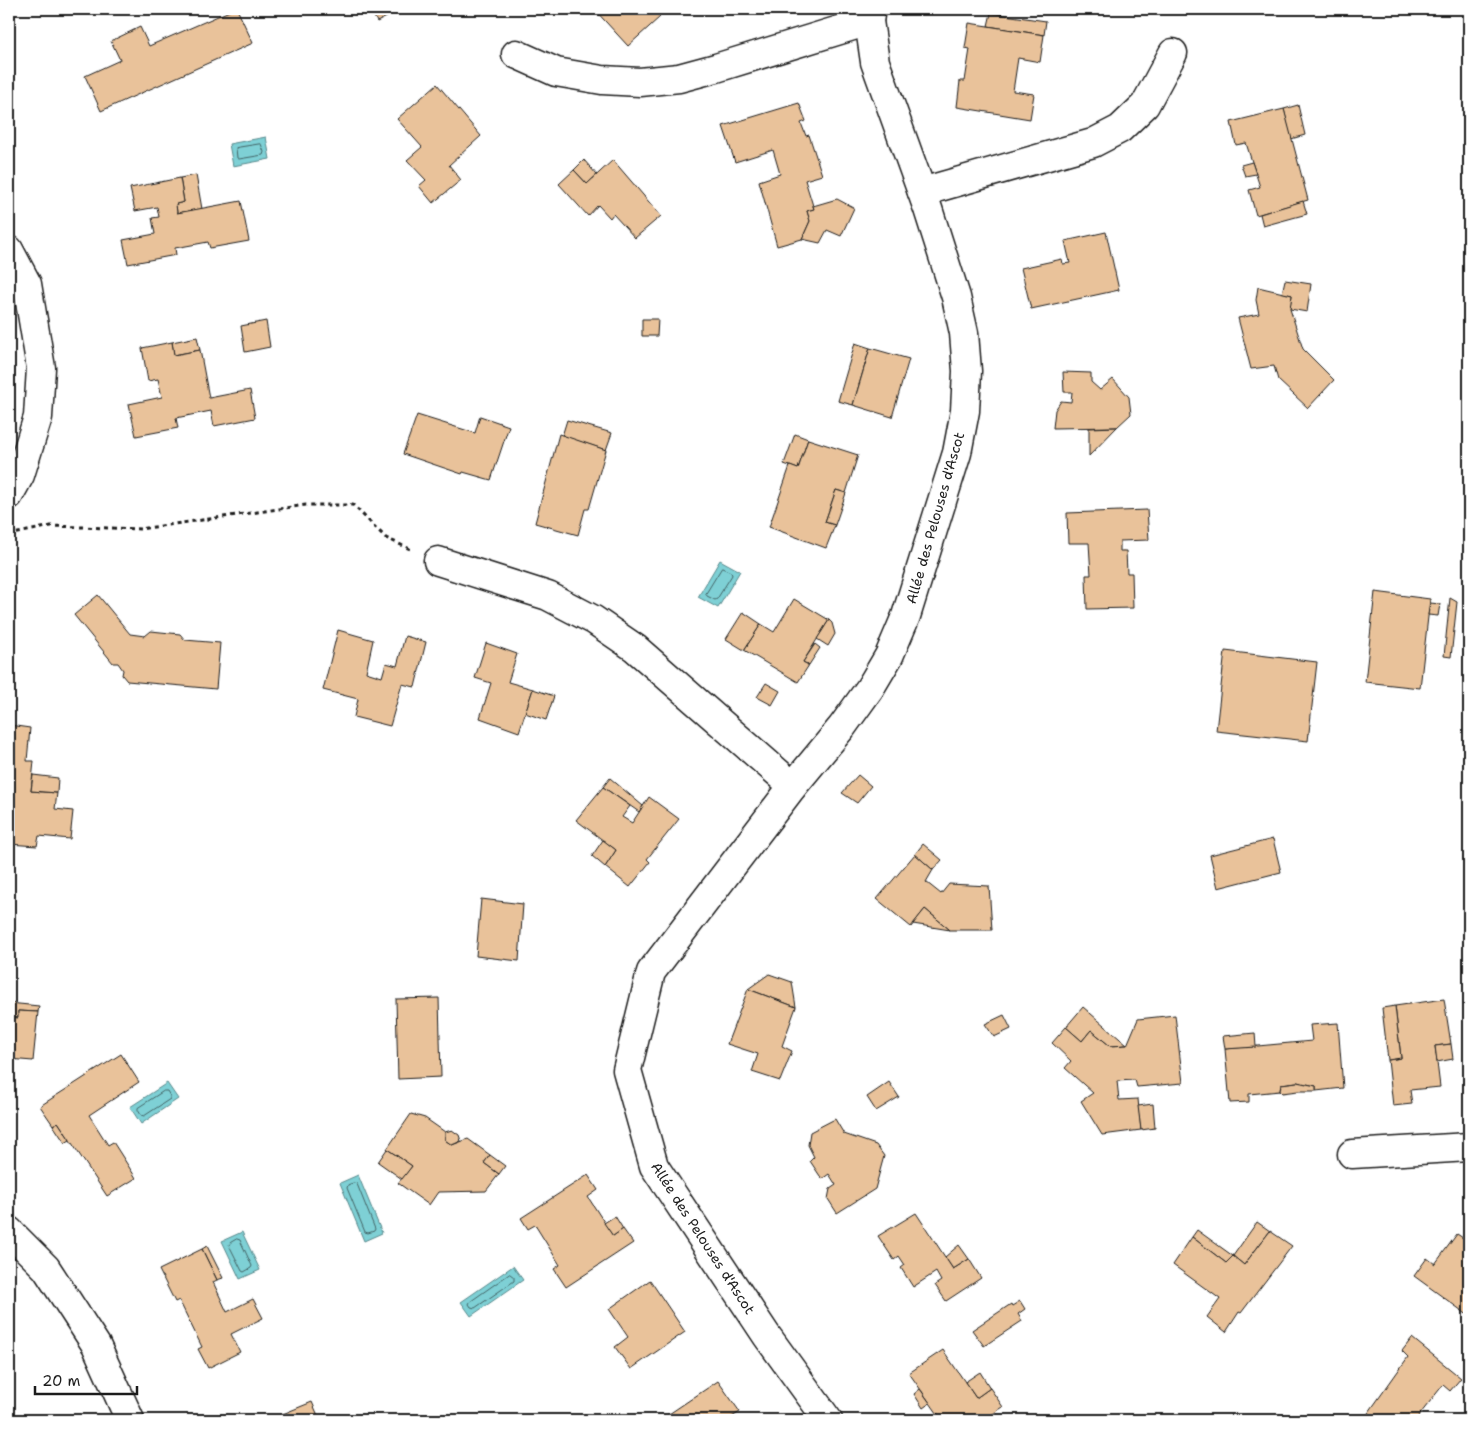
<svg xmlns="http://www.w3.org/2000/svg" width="1478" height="1429" font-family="'Shantell Sans',sans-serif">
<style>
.water{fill:#7ed0d5;stroke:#57888b}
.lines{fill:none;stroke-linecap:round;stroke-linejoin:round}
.shore{stroke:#436466;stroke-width:1}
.building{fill:#e9c29a;stroke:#1c1c1c}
.street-casing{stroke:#1c1c1c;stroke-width:31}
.path{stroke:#1c1c1c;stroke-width:3;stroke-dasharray:4 4;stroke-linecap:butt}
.street{stroke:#fff;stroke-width:28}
.labels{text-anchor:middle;stroke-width:4;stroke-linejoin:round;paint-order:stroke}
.street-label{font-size:14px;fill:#1c1c1c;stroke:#fff}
</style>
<rect width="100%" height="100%" fill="#fff"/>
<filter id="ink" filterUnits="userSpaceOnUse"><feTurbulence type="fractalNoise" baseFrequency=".02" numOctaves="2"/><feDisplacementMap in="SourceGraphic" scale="10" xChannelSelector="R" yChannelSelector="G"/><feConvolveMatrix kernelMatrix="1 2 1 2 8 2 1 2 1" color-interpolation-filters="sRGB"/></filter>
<g filter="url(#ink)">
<!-- water -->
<g class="water">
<path d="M266,137l4,22 -37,7 -4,-22z"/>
<path d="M720,560l20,11 -22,37 -20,-11z"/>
<path d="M167,1083l11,16 -37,25 -11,-17z"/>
<path d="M358,1175l24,58 -18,8 -24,-58z"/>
<path d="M242,1232l18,38 -20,9 -18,-38z"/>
<path d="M513,1266l10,14 -52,36 -10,-14z"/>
</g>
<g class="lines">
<!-- shore -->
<g class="shore">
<path d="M261,144l3,8 -1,3 -24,4 -2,-1 -1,-10z"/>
<path d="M722,568l9,4 1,3 -15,24 -2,1 -8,-4 -1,-2z"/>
<path d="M164,1091h3l3,5v3l-26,17 -3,-1 -3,-5v-2z"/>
<path d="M354,1183l3,1 18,45 -1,2 -6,2 -3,-1 -18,-44 1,-3z"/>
<path d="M237,1239l3,1 12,26 -1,2 -7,4 -2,-1 -13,-26 1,-2z"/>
<path d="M510,1274l4,3v4l-39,27 -4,-1 -2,-3 1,-2z"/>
</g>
</g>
<!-- building -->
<g class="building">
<path d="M234,9h3l16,34 -152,68 -16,-35 35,-16 -9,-19 29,-14 9,19z"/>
<path d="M370,9h32l-25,13z"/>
<path d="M594,9h59l7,8 -32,29z"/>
<path d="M991,13l55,8 -2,14 -56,-9z"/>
<path d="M969,23l75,12 -4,27 -22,-4 -5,33 21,3 -4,25 -73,-12 3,-26h5l5,-32 -5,-1z"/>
<path d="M437,84l44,52 -32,29 12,15 -28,23 -14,-17 7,-6 -19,-20 15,-13 -25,-28z"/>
<path d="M799,103l7,18 -5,2 5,13 3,-1 13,40 -17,5 9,29 -7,2 3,10 -8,18 -25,7 -18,-65 21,-7 -7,-24 -38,12 -12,-36z"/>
<path d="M1298,105l7,30 -14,4 -7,-30z"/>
<path d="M1284,109l24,91 -52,15 -7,-25 11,-3 -14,-44 -10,2 -5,-23z"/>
<path d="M584,160l13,15 -10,9 -13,-14z"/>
<path d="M613,160l48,56 -26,22 -22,-24 -3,4 -12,-13 -10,11 -29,-32 15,-14 13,14z"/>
<path d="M1252,162l4,12 -11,2 -4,-11z"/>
<path d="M196,175l6,34 -25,4 -1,-9 8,-2 -4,-24z"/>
<path d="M180,178l4,24 -8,2 1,9 64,-12 8,40 -39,7 -2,-6 -33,6 1,7 -48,9 -5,-24 32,-6 -3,-16 7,-1 -2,-10 -22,4 -5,-23z"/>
<path d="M837,199l17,9 -13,28 -14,-6 -7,13 -18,-4 8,-18 -3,-10 7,-2 -1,-3z"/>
<path d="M1303,201l4,13 -44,12 -3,-12z"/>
<path d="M1106,232l13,58 -88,19 -10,-41 41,-9 1,5 7,-1 -5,-22z"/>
<path d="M1285,280l26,4 -4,28 -17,-3 2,-14 -10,-2z"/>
<path d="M1258,287l34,8 -2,14 13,40 31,31 -26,28 -30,-28 -4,-14 -23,3 -13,-51 21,-4 -3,-14z"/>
<path d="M642,319h16l-1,17h-15z"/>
<path d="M266,321l4,26 -25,5 -4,-26z"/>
<path d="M197,337l3,13 -26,5 -2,-13z"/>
<path d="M172,342l2,13 26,-5 9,48 41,-8 5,28 -41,8 -3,-15 -35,7 2,10 -42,8 -7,-32 33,-7 -4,-18 -10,2 -6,-33z"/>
<path d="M855,343l15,5 -17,57 -15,-4z"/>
<path d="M870,348l39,11 -17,58 -39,-12z"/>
<path d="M1063,372l28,1v9l9,8 13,-11 16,18 2,17 -14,13 -64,1 2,-18 6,-9 10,1 1,-10h-8z"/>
<path d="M417,415l58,18 5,-17 29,10 -18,54 -28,-8 -1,2 -59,-20z"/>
<path d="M567,420l45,13 -6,17 -44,-14z"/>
<path d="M1117,427l-28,29v-28z"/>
<path d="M559,434l47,16 -17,59h-4l-7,26 -43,-12z"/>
<path d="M795,434l13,5 -10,30 -14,-5z"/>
<path d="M808,439l50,16 -12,38 -10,-3 -11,32 10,3 -9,23 -57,-21 21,-61 8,3z"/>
<path d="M836,490l10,3 -11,32 -10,-3z"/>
<path d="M1147,510l2,30 -29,1v10h6l1,22h5l1,35 -46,1 -1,-34h5l-2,-32h-21l-1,-30z"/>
<path d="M1375,592l55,7 -10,89 -55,-6z"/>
<path d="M98,595l32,39 15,2 6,-5 29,3 5,6 35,3 -4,46 -89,-8 -5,-6 1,-5 -5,-7h-5l-39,-48z"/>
<path d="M1450,598l7,4 -6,55 -7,-1z"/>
<path d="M794,599l35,21 -26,42 6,3 -11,17 -54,-32 17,-26 13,8z"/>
<path d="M1430,603l10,1 -2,12 -10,-1z"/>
<path d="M743,612l18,12 -17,26 -18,-11z"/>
<path d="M829,620l3,3 3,11 -7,12 -11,-7z"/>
<path d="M338,630l35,10 -7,32 16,5 4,-14 11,3 8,-30 21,6 -11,45 -13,-3 -12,42 -36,-9 4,-18 -35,-9z"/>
<path d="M486,643l31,11 -9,28 25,7 -14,43 -39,-14 11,-35 -16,-5z"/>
<path d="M815,644l5,4 -11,17 -6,-3z"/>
<path d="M1225,651l92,11 -9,79 -92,-10z"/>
<path d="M766,683l14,8 -8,14 -15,-8z"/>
<path d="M533,689l21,7 -8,24 -21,-7z"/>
<path d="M9,725l21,3 -3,33h7l-3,30 26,2 -2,16 18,2 -3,28 -31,-3 -2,10 -28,-2v-29h4v-8l-4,-1z"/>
<path d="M33,775l25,3 -1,15 -26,-2z"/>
<path d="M858,775l13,11 -14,17 -15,-10z"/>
<path d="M610,778l33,28 -4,6 -36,-25z"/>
<path d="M603,787l27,19 -8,11 10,6 17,-26 30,22 -32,40 3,3 -20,25 -25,-20 11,-17 -40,-30z"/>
<path d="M1273,839l8,33 -63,16 -8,-33z"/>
<path d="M603,840l13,10 -11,17 -13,-11z"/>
<path d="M923,844l19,16 -9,10 -18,-16z"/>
<path d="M915,854l18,16 -7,12 15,12 8,-10 40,2 3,44h-42l-25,-21 -14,18 -34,-28z"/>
<path d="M481,899l42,5 -4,57 -43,-5z"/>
<path d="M925,909l25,21 -37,-6z"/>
<path d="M769,974l23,8 4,25 -48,-18z"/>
<path d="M748,989l48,18 -14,39 10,5 -12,30 -28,-9 6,-18 -31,-10z"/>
<path d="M439,998l2,79 -43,2 -2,-80z"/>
<path d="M1444,999l7,45 -16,2 5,41 -30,3 2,14 -19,2 -5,-46 13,-2 -6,-52z"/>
<path d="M9,1003l30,3 -1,6 -20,-1v7l-9,-1z"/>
<path d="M1395,1006l6,52 -13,2 -6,-52z"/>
<path d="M1083,1007l44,38 -17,1 -19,-16 -9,11 -16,-14z"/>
<path d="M18,1011l20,1 -5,49 -24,-2v-42l9,1z"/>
<path d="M1004,1015l7,14 -17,8 -9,-13z"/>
<path d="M1175,1015l8,68 -46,4 -2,-7 -18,1 2,19 19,-1 3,31 -39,5 -21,-34 12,-8 -28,-25 6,-7 -19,-18 14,-16 16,14 9,-11 19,16 17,-1 11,-26z"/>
<path d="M1338,1023l5,65 -27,3v-5l-19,-4 -16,2 -1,7 -31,3v8l-19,1 -5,-54 87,-8 -2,-16z"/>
<path d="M1255,1033l1,14 -31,2 -2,-13z"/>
<path d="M1451,1044l2,15 -16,3 -2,-16z"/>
<path d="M121,1054l18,28 -50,33 19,30 5,-3 23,36 -29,18 -49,-74 -5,3 -13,-19z"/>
<path d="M889,1082l10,15 -23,14 -9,-14z"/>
<path d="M1297,1082l19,4v5h-18l-16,2 -2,-2 1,-7z"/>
<path d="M1153,1104l2,24 -14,2 -3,-24z"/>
<path d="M411,1114l14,4 20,14v8l7,5 16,-6 22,16 -6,8 15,11 -13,17 -48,1 -9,13 -31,-22 14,-17 -25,-17z"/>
<path d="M835,1119l9,15 32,11 8,11 -9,33 -38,24 -9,-14 2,-10 6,-4 -7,-11 -7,5 -12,-18 4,-4 -6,-12 2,-13z"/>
<path d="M58,1122l12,18 -5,3 -12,-18z"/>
<path d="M452,1130l7,5 2,6 -9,4 -7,-5v-8z"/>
<path d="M387,1149l25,17 -10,13 -24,-17z"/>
<path d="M490,1155l15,11 -6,8 -15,-11z"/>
<path d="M588,1175l10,15 -10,7 25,39 10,-7 10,14 -67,44 -12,-18 6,-4 -25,-40 -7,4 -7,-11z"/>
<path d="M916,1213l37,56 16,-10 12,19 -35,23 -11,-16 6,-4 -5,-9 -23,15 -12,-19 4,-3 -6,-9 -5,4 -16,-24z"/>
<path d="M615,1216l8,13 -10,7 -9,-13z"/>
<path d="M1257,1222l13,9 -26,34 -11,-9z"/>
<path d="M1197,1230l36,26 -7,7 -34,-26z"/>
<path d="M1270,1231l22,15 -51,67 -2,-1 -13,20 -19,-15 13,-18 -47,-34 19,-28 34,26 7,-7 11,9z"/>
<path d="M1457,1234l12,8v74l-55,-40 13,-18 8,6z"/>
<path d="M959,1245l10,14 -16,10 -8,-12z"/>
<path d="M207,1246l16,32 -6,2 -15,-31z"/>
<path d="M202,1249l15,31 -4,2 14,30 26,-13 10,19 -32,16 9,18 -32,16 -10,-19 4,-2 -23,-47 -4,2 -16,-32z"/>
<path d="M650,1280l35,52 -54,37 -16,-22 13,-10 -19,-28z"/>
<path d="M1020,1301l5,8 -7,5 4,7 -38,25 -12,-16 39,-26 1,2z"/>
<path d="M1412,1338l49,40 -11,13 -7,-6 -26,33 3,2h-55l-1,-1 44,-62 -6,-6z"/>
<path d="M943,1350l33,48 14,-10 13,19 -19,13h-42l-33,-47z"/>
<path d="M980,1372l10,16 -14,10 -11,-16z"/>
<path d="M718,1381l22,31 -13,8h-67z"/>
<path d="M920,1389l10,14 -7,5 -9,-14z"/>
<path d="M312,1402l8,18h-52z"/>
</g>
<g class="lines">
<!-- street casing -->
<g class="street-casing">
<g id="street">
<path d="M516,54l40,18 46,8 38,2 39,-4 37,-10 153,-47"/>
<path d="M922,192l171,-49 27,-14 25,-24 28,-52"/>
<path d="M9,250l18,34 14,84 -3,49 -18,58 -11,20"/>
<path d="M438,561l110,35 46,24 41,28 158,138"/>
<path d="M1352,1154l117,-7"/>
<path d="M9,1231l37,37 50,77 34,75"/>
<path d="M828,1420l-61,-84 -113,-170 -27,-96 24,-98 142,-186 49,-59 28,-39 19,-32 17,-40 51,-163 8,-42 2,-40 -3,-38 -8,-36 -28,-88 -53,-147 -6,-41 2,-12"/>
</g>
</g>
<!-- path -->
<path class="path" d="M9,535l42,-9 89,3 166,-24h47l33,33 24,11"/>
<!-- street -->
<use href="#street" class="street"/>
</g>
</g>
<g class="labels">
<!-- street labels -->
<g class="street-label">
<text transform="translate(935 518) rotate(-74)" y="5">Allée des Pelouses d'Ascot</text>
<text transform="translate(703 1238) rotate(57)" y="5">Allée des Pelouses d'Ascot</text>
</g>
</g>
<!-- margin -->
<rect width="1478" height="1429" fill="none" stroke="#fff" stroke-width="30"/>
<rect x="15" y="15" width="1448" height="1399" fill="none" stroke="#1c1c1c" stroke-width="2" filter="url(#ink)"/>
<!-- scale -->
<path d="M35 1386v8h102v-8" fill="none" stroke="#1c1c1c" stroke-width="2.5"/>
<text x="42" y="1386" font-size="15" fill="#1c1c1c" stroke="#ffffff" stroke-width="4" paint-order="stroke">20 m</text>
</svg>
